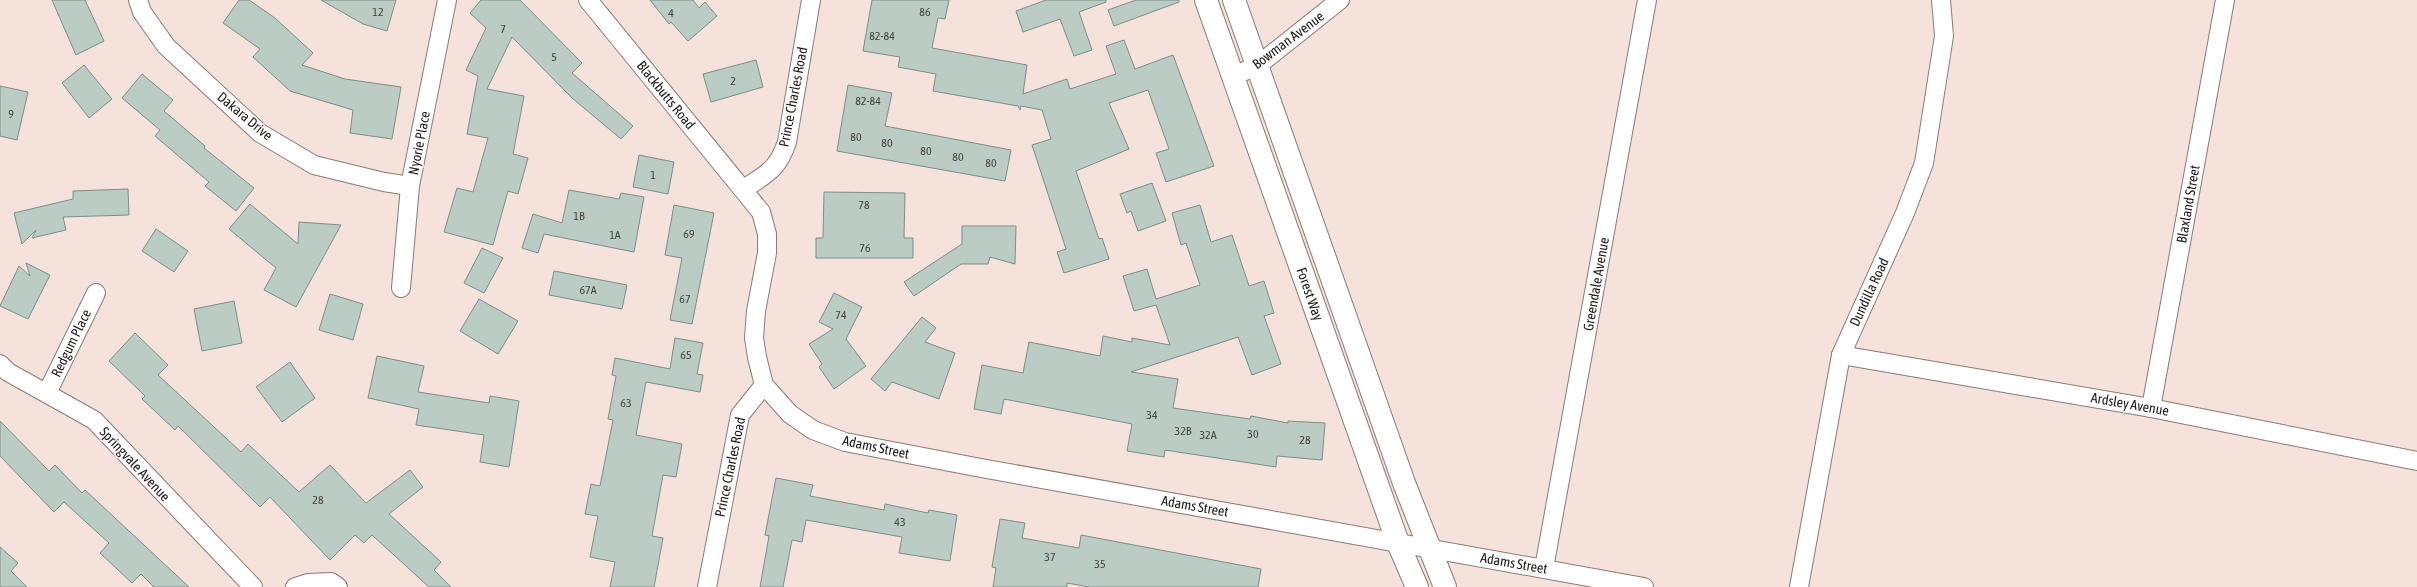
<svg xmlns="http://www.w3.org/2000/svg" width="2417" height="587" font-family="'Asap Condensed',sans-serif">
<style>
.building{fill:#bbccc5;stroke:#7d8e88}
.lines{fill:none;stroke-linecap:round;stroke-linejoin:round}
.minor-casing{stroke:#8a7b74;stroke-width:20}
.major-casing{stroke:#8a7b74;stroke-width:24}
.minor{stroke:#fff;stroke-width:18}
.major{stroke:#fff;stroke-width:22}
.labels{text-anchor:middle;stroke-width:3;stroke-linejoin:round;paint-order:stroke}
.number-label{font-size:12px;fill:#454542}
.street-label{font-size:14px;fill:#1e1816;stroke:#fff}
</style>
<rect width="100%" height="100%" fill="#f4e2db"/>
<!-- building -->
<g class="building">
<path d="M52,0h33l19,41 -28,14z"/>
<path d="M239,0h10l26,18 38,35 -11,12 43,14 56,8 -9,52 -42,-6 3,-23 -63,-19 -37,-34 7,-8 -37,-26z"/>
<path d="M321,0h75l-9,31 -24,-7z"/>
<path d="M481,0h39l62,63 -10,10 61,53 -12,13 -49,-41 -60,-61 -25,52 37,7 -11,58 15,4 -10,36 -10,-3 -15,54 -49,-13 13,-44 16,4 15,-54 -21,-4 11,-58 -12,-6 20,-42 -16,-15z"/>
<path d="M650,0h43l6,8 6,-6 12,14 -29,25 -17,-19 -2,2z"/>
<path d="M872,0h77l-4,19 -7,-1 -6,30 95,17 -4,29 44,-15 3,10 46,-15 -10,-28 18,-6 11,29 38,-14 41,111 -48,16 -10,-29 13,-4 -21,-59 -39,13 20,46 -53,22 23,68 3,-1 7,21 -45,14 -7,-21 9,-3 -34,-104 19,-6 -9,-29 -21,-4 -1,4 -2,-4 -85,-15 3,-17 -38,-7 2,-10 -37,-6z"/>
<path d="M1046,0h60v2l-27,10 13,38 -18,6 -14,-37 -37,13 -7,-21z"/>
<path d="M1136,0h43v2l-65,24 -6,-16z"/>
<path d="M756,60l7,27 -52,15 -8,-28z"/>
<path d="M84,65l28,34 -23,19 -27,-35z"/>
<path d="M142,74l31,26 -9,11 41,35 -1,2 50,40 -18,23 -31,-25 4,-4 -54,-46 5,-6 -38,-32z"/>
<path d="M848,85l44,8 -7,33 126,24 -6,31 -168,-30z"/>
<path d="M0,86l28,6 -11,48 -17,-4z"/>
<path d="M639,155l35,7 -6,32 -35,-7z"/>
<path d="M1152,183l14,38 -28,10 -7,-20 -4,2 -7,-19z"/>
<path d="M128,189l1,26 -66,2 3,13 -34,8 4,-8 -14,14 -8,-31 59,-14v-8z"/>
<path d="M569,190l50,9 2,-6 23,4 -10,55 -90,-18 -6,19 -16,-5 11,-34 29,9z"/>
<path d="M824,192l81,1 -1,45h9v20h-97v-20h7z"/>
<path d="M250,204l48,40 1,-22 42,3 -45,82 -32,-17 12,-22 -47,-39z"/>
<path d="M674,205l40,8 -22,111 -22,-4 12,-62 -17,-3z"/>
<path d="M1200,205l11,37 21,-7 17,51 15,-5 10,32 -10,3 17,48 -29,11 -14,-38 -107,35 47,7 -5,29 77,11 1,-3 37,7v-2l37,2 -3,37 -45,-4 -1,11 -111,-17 -1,7 -37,-6 5,-27 -128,-25 -3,15 -27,-5 8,-44 41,8 6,-31 71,14 3,-20 29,6v-4l38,7 -14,-40 -22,6 -11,-35 24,-7 9,30 44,-14 -14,-42 -5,2 -9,-32z"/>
<path d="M962,226h54l-1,38 -25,-7 -2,7h-27l-47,32 -10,-14 58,-38z"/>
<path d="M156,229l32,22 -14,21 -32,-21z"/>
<path d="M482,248l21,10 -19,35 -20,-10z"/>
<path d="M26,263l24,12 -22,44 -28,-13 19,-40 11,10z"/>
<path d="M554,271l73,14 -5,24 -73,-14z"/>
<path d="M834,293l28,14 -16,32 20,27 -32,23 -15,-22 3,-3 -13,-20 24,-15 -14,-7z"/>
<path d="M330,294l33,10 -10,36 -34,-10z"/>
<path d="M479,299l39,22 -20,33 -38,-23z"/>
<path d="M234,301l8,42 -40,8 -8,-42z"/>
<path d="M922,317l14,11 -11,14 30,11 -16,46 -47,-17 -7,9 -14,-12z"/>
<path d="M135,333l33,32 -10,10 83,77 7,-8 51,48 31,-27 36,38 44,-33 13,17 -34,27 52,48 -7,8 17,17h-22l-57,-52 -8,8 -9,-8 -25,25 -60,-63 -10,10 -82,-81 -3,4 -33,-31 3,-3 -36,-35z"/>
<path d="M675,338l28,5 -6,31 6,1 -3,17 -54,-10 -10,53 46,9 -6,33 -13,-2 -11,61 11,2 -9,49h-44l5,-25 -25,-5 8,-41 -13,-2 6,-30 9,2 13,-66 -5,-1 8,-43 -4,-1 3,-17 55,11z"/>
<path d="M377,356l47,10 -6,26 71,11 1,-7 29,5 -10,66 -29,-5 4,-27 -68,-10 3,-16 -51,-11z"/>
<path d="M290,362l25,36 -33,24 -26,-35z"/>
<path d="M0,421l49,50 6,-6 27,28 3,-3 104,97h-35l-13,-13 -9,9 -32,-30 9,-10 -45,-41 -10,10 -54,-56z"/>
<path d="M776,478l37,7 -3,11 74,14 1,-6 43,9 1,-3 28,5 -7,46 -51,-8 3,-16 -96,-17 -4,22 -10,-2 -9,47h-23l9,-51 -4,-1z"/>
<path d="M1000,519l25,4 -3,15 57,10 2,-13 180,34 -3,18h-169l-22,-4v4h-74l3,-19 -4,-1z"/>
<path d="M0,547l18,16 -7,8 16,16h-27z"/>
</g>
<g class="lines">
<!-- minor casing -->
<g class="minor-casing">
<g id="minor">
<path d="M138,0l4,12 24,34 94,87 54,32 70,17 26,4"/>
<path d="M588,0l173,212 6,22v19l-11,58 -2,27 3,19 7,28 26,29 23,16 32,12 136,26 663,119"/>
<path d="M1233,76l24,-10 83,-66"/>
<path d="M744,189c23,-16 33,-18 43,-47l24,-142"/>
<path d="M401,288l9,-102 37,-186"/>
<path d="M1841,355l310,53 266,53"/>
<path d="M0,364l8,8 86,48 159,167"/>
<path d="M47,393l49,-100"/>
<path d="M2151,408l74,-408"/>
<path d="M1544,568l103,-568"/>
<path d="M295,587l13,-4 23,-1 7,5"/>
<path d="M707,587l33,-172 24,-30"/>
<path d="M1799,587l42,-232 64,-142 19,-50 20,-127 -3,-36"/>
</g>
</g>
<!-- major casing -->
<g class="major-casing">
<g id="major">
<path d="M1206,0l192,543 19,44"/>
<path d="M1234,0l170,483 41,104"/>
</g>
</g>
<!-- minor -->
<use href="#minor" class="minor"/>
<!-- major -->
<use href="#major" class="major"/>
</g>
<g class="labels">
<!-- number labels -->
<g class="number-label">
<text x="378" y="16">12</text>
<text x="925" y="16">86</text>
<text x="671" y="17">4</text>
<text x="503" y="33">7</text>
<text x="882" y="40">82-84</text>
<text x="554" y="61">5</text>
<text x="733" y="85">2</text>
<text x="868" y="105">82-84</text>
<text x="11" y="118">9</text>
<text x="856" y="141">80</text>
<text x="887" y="147">80</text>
<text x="926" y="155">80</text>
<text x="958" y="161">80</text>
<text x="991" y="167">80</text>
<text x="653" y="179">1</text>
<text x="864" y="209">78</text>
<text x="579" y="220">1B</text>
<text x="689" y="238">69</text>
<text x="615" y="239">1A</text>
<text x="865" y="252">76</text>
<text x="588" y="294">67A</text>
<text x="685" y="303">67</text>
<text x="841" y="319">74</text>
<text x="686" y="359">65</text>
<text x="626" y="407">63</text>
<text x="1152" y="419">34</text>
<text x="1183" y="435">32B</text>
<text x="1253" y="438">30</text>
<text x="1208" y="439">32A</text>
<text x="1305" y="444">28</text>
<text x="318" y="504">28</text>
<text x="900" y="526">43</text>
<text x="1050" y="561">37</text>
<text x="1100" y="568">35</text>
</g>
<!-- street labels -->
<g class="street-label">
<text transform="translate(1288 40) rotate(-37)" y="5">Bowman Avenue</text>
<text transform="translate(666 95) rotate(51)" y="5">Blackbutts Road</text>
<text transform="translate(793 97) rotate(-79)" y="5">Prince Charles Road</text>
<text transform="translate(245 116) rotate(40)" y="5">Dakara Drive</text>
<text transform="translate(419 143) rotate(-79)" y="5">Nyorie Place</text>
<text transform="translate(2188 204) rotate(-80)" y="5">Blaxland Street</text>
<text transform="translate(1596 284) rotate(-80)" y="5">Greendale Avenue</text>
<text transform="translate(1869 292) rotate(-65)" y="5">Dundilla Road</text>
<text transform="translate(1310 294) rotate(71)" y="5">Forest Way</text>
<text transform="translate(71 343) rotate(-64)" y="5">Redgum Place</text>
<text transform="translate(2130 404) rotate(10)" y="5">Ardsley Avenue</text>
<text transform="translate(876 447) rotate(12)" y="5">Adams Street</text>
<text transform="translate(135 464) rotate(47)" y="5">Springvale Avenue</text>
<text transform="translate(730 467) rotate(-78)" y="5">Prince Charles Road</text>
<text transform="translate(1195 506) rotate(10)" y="5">Adams Street</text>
<text transform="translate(1514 563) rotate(10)" y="5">Adams Street</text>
</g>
</g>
</svg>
